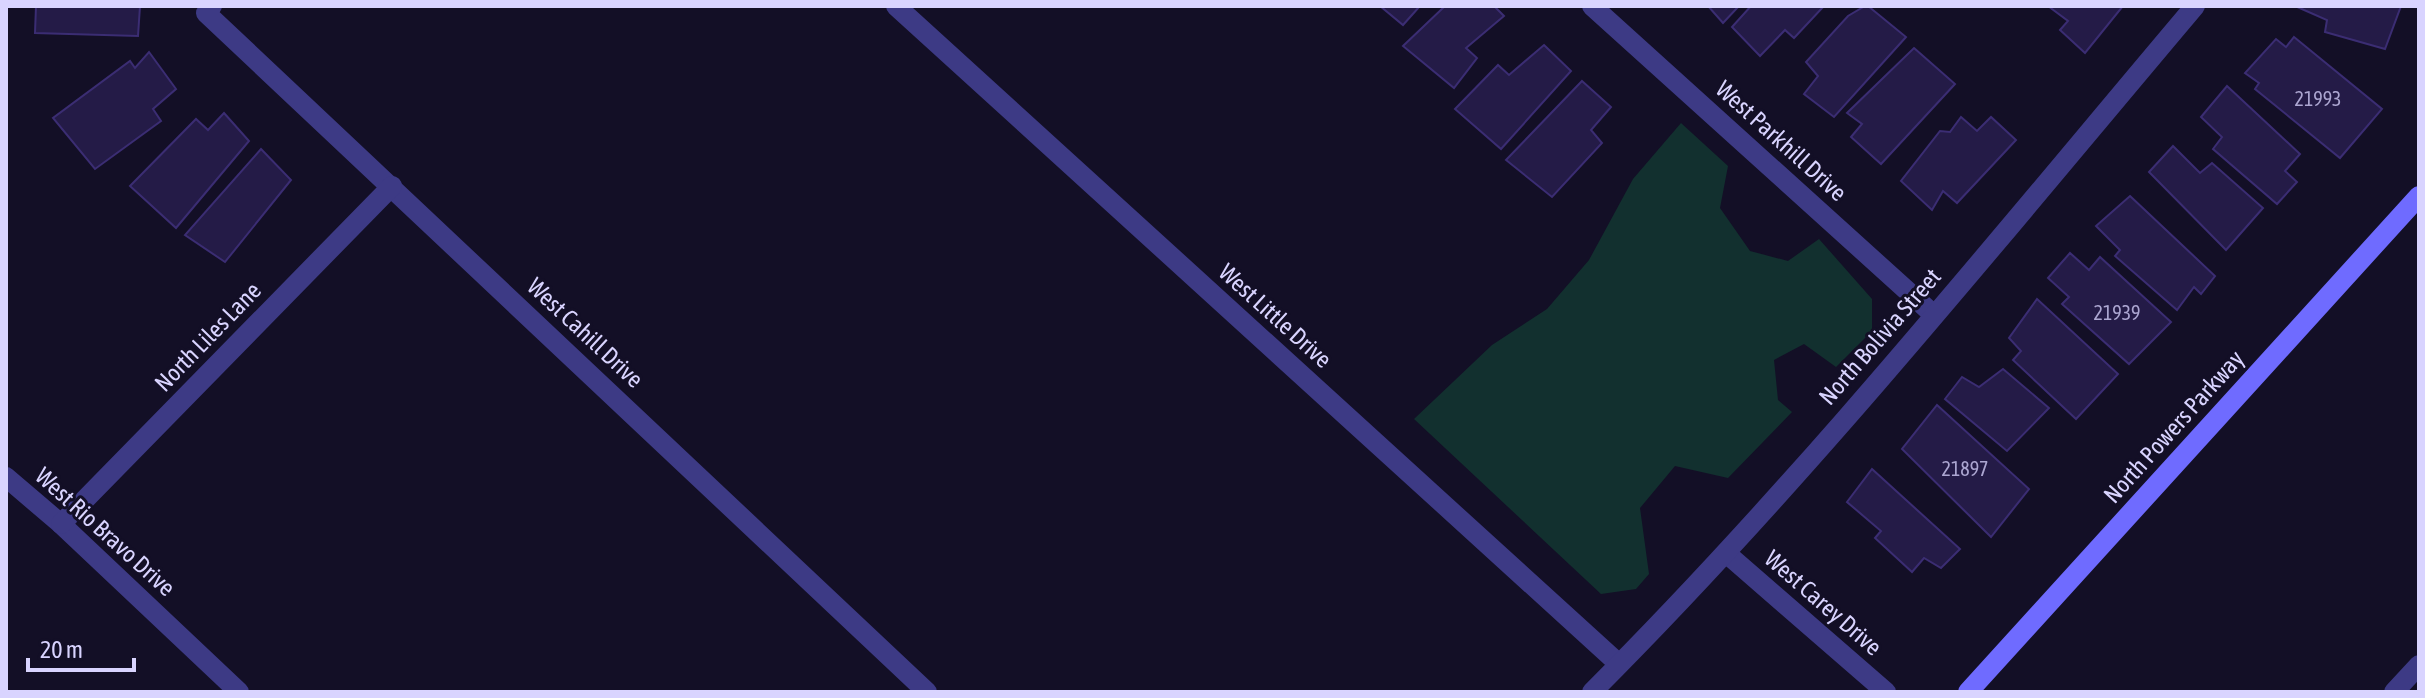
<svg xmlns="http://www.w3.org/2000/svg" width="2425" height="698" font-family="'Asap Condensed',sans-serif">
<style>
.green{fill:#12302f}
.building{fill:#241b47;stroke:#3b2d73;stroke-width:2}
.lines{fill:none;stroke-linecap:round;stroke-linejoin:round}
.street{stroke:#3d3a85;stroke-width:20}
.secondary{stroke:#6f6bff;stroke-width:20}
.labels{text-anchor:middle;stroke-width:6;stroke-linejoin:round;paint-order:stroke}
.number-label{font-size:20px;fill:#aca6d1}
.street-label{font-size:24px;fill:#d9d4ff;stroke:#130f26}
</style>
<rect width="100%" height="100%" fill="#130f26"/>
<!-- green -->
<path class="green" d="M1681,123l47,43 -8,42 30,43 38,10 31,-22 53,60v32l-36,36 -32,-23 -30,16 4,40 14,12 -64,66 -53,-12 -35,42 9,66 -13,15 -35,5 -187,-175 78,-74 55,-36 42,-49 44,-81z"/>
<!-- building -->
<g class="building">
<path d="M36,6h104l-2,30 -103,-3z"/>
<path d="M1380,6h40l-17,19z"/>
<path d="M1445,6h49l10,10 -38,32 11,10 -23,30 -51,-42z"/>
<path d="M1708,6h31l-16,17z"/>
<path d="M1751,6h73l-30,32 -9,-8 -25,26 -28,-29z"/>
<path d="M1865,6h3l38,31 -72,80 -30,-23 14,-18 -12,-14 42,-46z"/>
<path d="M2048,6h75l-38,47 -25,-23 8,-9z"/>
<path d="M2295,6h106l-16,43 -60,-17 2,-12z"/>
<path d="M2294,37l88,72 -42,49 -85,-69 4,-6 -14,-10 31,-34 10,8z"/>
<path d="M1544,45l27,26 -70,78 -46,-40 43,-44 11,10z"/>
<path d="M1914,48l41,36 -74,80 -30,-27 11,-13 -15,-11z"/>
<path d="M149,52l27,37 -23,20 8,12 -66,48 -42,-51 77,-57 5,7z"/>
<path d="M1582,81l29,26 -20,23 11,13 -50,54 -46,-37z"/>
<path d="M2227,86l73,68 -15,17 12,11 -20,22 -64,-55 9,-12 -21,-20z"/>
<path d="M224,113l25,28 -73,87 -46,-42 66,-67 12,11z"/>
<path d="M1961,117l16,14 14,-14 25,23 -59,63 -14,-12 -11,19 -31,-29 39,-50 10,1z"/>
<path d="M2173,146l27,27 12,-10 51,45 -37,42 -77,-78z"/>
<path d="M261,149l30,31 -66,82 -40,-27z"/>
<path d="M2130,196l85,80 -14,18 -7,-7 -17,23 -62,-54 5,-6 -24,-24z"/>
<path d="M2070,253l19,17 11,-13 71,65 -42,42 -67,-60 7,-7 -21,-19z"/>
<path d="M2037,299l81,75 -42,45 -63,-59 8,-9 -12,-13z"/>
<path d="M2003,369l46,39 -42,43 -62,-52 17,-22 17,10z"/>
<path d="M1937,405l92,84 -38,48 -89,-88z"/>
<path d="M1872,469l88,80 -19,19 -17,-10 -12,14 -37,-34 6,-7 -34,-29z"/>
</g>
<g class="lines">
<!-- street -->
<g class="street">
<path d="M212,6l-6,7 721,679"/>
<path d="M896,6l723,658"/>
<path d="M1592,6l342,309"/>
<path d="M6,477l55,47 178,168"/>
<path d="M61,524l331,-338"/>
<path d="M1726,553l160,139"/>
<path d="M1592,692c215,-215 407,-454 603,-686"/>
<path d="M2394,692l25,-27"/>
</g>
<!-- secondary -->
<path class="secondary" d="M1968,692l451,-496"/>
</g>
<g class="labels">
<!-- number labels -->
<g class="number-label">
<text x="2318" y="106">21993</text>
<text x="2117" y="320">21939</text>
<text x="1965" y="476">21897</text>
</g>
<!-- street labels -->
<g class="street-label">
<text transform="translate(1781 141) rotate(42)" y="8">West Parkhill Drive</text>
<text transform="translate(1275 316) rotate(42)" y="8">West Little Drive</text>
<text transform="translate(585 333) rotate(43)" y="8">West Cahill Drive</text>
<text transform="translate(208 337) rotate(-46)" y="8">North Liles Lane</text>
<text transform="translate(1880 337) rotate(-49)" y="8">North Bolivia Street</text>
<text transform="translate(2174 427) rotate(-48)" y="8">North Powers Parkway</text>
<text transform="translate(105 532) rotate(42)" y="8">West Rio Bravo Drive</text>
<text transform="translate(1823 603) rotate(41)" y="8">West Carey Drive</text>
</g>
</g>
<!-- border -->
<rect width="2425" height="698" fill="none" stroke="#d9d4ff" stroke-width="16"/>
<!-- scale -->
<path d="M28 658v12h106v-12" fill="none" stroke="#d9d4ff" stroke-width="4"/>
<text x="40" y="658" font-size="24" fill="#d9d4ff" stroke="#130f26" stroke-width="6" paint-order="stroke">20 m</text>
</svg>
